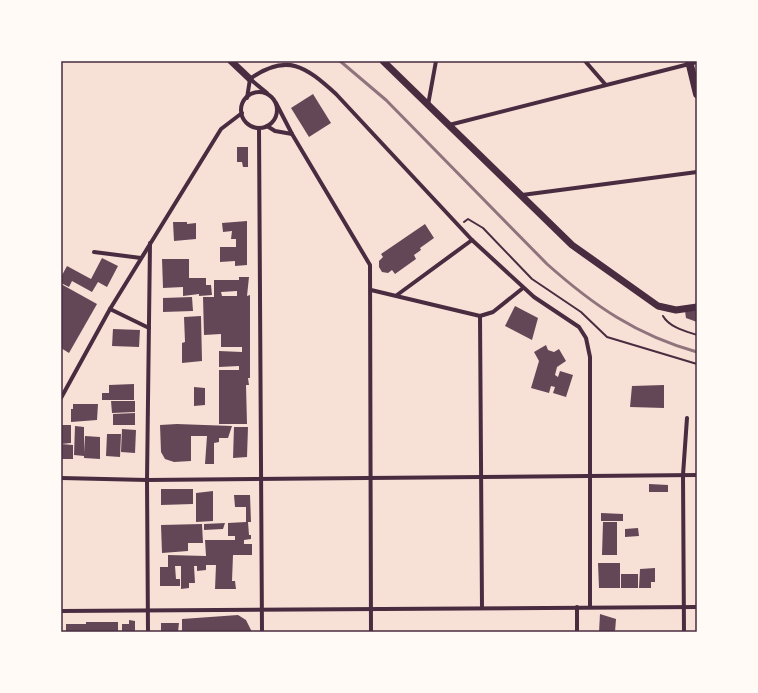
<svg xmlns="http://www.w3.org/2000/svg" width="758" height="693" font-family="'Titillium Web',sans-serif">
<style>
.building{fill:#644757;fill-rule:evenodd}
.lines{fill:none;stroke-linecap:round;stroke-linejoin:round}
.path{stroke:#4a2c40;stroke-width:2}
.minor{stroke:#4a2c40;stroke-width:4}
.tertiary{stroke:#4a2c40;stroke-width:7}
.secondary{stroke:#4a2c40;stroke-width:8}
.rail{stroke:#8f747c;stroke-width:3}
.neatline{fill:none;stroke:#4a2c40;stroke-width:1.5}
</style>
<rect width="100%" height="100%" fill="#f7e1d7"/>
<!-- building -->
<g class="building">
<path d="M313,94l18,29 -22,14 -18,-29z"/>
<path d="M237,147h11v20h-5l-1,-5h-5z"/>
<path d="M247,221v44l-12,1v-5l-15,1v-15h16v-8h-5l1,-8 -9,1 -1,-9z"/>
<path d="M173,222h14v2l9,-1v16l-22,2z"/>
<path d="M425,224l9,14 -14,10 1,2 -7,5 2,4 -21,15 -3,-4 -4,3 -6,-1 -3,-5v-6l4,-4 -2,-3z"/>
<path d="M102,258l16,8 -11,21 -9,-5 -6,10 -20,-11 -3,6 -8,-4v-6l6,-11 24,13z"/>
<path d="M162,259h27v19h17v7h5l1,10 -13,1v-2l-16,2v-9l-20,1z"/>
<path d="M239,277h10l-2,19 3,-1v83h-2l1,7h-3l1,39h-28v-54h20v-4l-20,1v-16l23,1v-5h-21v-13l-17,1 -1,-38h11v-17h25zM237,291v5h-15l-1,-4z"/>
<path d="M61,284l36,20 -28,49 -8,-5z"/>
<path d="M192,297l1,14 -30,1v-14z"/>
<path d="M515,306l23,12 -6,22 -27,-14z"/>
<path d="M697,310v12l-11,-4 -1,-7z"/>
<path d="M201,316l1,45 -20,2v-20l3,-1 -1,-25z"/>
<path d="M113,329l27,1 -1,17 -27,-1z"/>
<path d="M546,345l2,5 6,2 5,-3 7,12 -9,6 -2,8 3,2 2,-6 13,4 -7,22 -13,-4 2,-6 -4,-1 -2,7 -18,-5 8,-27 -5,-9z"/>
<path d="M134,384v16h-32v-7h7v-8z"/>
<path d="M664,385v23l-34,-1 2,-21z"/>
<path d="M194,387l11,1v17l-11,1z"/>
<path d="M111,401h24v11l-23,1z"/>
<path d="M73,404h25l-1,16 -26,2v-13h2z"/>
<path d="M135,413v12h-22v-11z"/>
<path d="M61,425h10v18l-10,1z"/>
<path d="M160,425l17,-1 55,2 -4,12h-9v4l-5,1v21h-9l2,-28h-16v25l-17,1 -9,-3 -4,-7z"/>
<path d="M75,426l9,1v26l1,-17 15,1v22l-16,-1v-2l-10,-1z"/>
<path d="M234,427h14l-1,30 -14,1z"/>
<path d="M122,429l14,1 -1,23 -14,-1z"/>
<path d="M107,434h14l-1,23 -14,-1z"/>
<path d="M61,444l12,1v14h-12z"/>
<path d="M649,484l19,1v7h-19z"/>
<path d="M161,489h32v15l-32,1z"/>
<path d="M213,491v30l-17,1v-29z"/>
<path d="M234,495h16l1,27h-3l1,13h2v4l-7,1v4h8v11h-19l-1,26h3l1,8h-21l1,-24h-10v5l-9,1v-5h-3l1,17h-6v5l-8,1v-23h-6l1,13h4v7h-20v-19h8v-12l38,1 -1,-16h30v-4h-7v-13l18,-1v-15h-11z"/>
<path d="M601,513l22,1v7h-22z"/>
<path d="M603,522h14v33h-15z"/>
<path d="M225,523l-2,6 -19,1v-6z"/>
<path d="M202,524l1,19h-15v8l-26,2 -1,-28z"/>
<path d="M638,528l1,8 -14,1v-8z"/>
<path d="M598,563h22v25h-21z"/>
<path d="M655,568v14h-4v6h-12l1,-19z"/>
<rect x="621" y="574" width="17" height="14"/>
<path d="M600,614l16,5 -1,13h-16z"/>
<path d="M238,615l8,5 6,12h-70v-13z"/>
<path d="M129,620l6,1v11h-13v-8h7z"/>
<path d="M86,622h32v10h-52v-8h20z"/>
<path d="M161,623h18l-1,9h-17z"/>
</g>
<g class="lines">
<!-- path -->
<g class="path">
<path d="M464,222l4,-3 15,9 49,51 49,33 26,25 90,27"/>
<path d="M663,316c6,11 22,15 34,19"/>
</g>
<!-- minor -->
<g class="minor">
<path d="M585,61l20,23"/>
<path d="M250,79c37,-27 56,-12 86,15l136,146 62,57 45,30 7,11 4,19v250"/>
<path d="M250,79l17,14"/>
<circle cx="259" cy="110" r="18"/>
<path d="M247,98l3,-19"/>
<path d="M276,103l16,31 78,131 1,367"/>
<path d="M428,105l8,-44"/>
<path d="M449,125l248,-63"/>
<path d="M267,126l8,5 17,3"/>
<path d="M259,128l3,504"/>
<path d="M522,195l175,-23"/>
<path d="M94,252l47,6"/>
<path d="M371,290l109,26 13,-4 30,-24"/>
<path d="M397,295l75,-55"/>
<path d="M110,309l39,19"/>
<path d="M480,316l2,292"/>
<path d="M61,398l49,-89 111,-180 21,-16"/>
<path d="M61,478l86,2 550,-5"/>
<path d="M61,611l636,-4"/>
<path d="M148,632l-1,-152 3,-237"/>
<path d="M577,632v-25"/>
<path d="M684,632l-1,-157 4,-57"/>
</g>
<!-- tertiary -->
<g class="tertiary">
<path d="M231,61l19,18"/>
<path d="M383,61l189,184 86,61 18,4 21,-3"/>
</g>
<!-- secondary -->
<path class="secondary" d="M689,61l8,33"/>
<!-- rail -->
<path class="rail" d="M340,61l46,39 161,164c46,41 89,71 150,88"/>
</g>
<!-- border -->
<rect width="758" height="693" fill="none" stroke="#fffaf5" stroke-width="124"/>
<rect x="62" y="62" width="634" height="569" class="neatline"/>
</svg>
